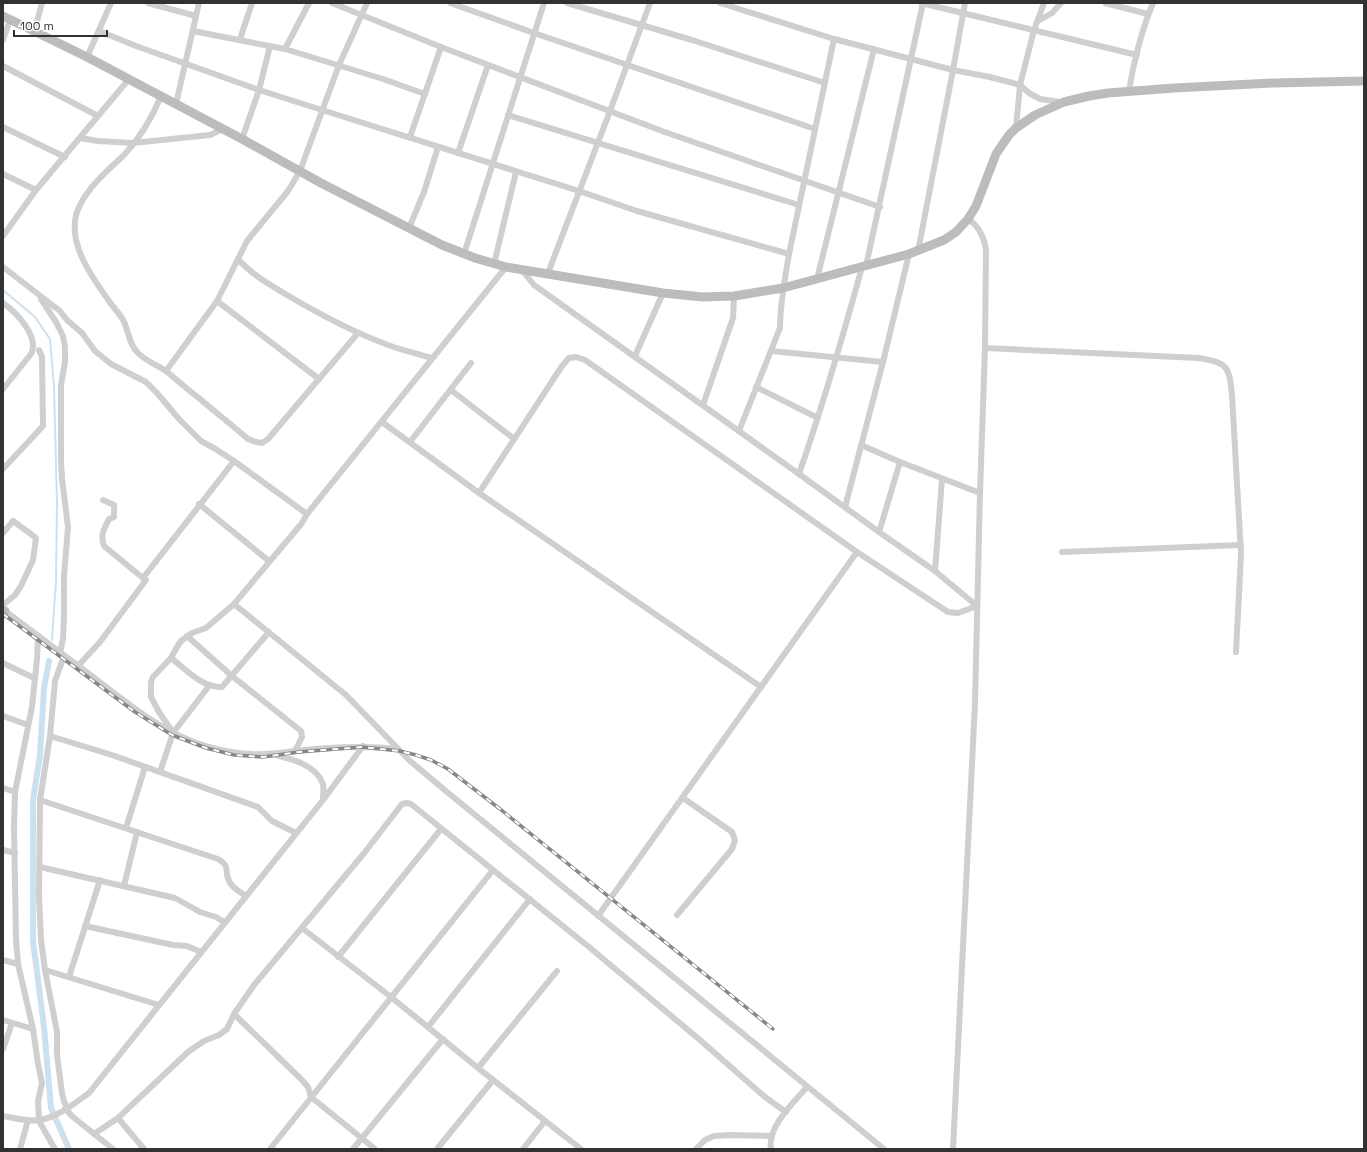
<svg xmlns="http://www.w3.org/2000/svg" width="1367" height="1152" font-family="'Space Grotesk',sans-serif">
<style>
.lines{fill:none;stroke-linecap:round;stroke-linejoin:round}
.stream{stroke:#cbe1f0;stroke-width:2}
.canal{stroke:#cbe1f0;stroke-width:6}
.street{stroke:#cfcfcf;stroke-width:6}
.secondary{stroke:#bcbcbc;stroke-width:9}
.rail-casing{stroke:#878787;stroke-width:3.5}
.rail{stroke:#fff;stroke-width:2;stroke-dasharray:6;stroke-linecap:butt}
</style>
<rect width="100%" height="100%" fill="#fff"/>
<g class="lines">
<!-- stream -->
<path class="stream" d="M3,290l32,27 15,22 4,47 3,119 -1,75 -4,60"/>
<!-- canal -->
<path class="canal" d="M49,661l-5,27 -4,67 -7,45v141l11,86 7,81 18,41"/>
<!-- street -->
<g class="street">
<path d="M148,3l48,13"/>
<path d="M332,3l109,44 221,84 218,76"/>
<path d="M450,3l84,30 281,96"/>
<path d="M567,3l125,37 133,43"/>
<path d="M720,3l114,36 119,31 37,7 30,8 9,8 11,6 21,3"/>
<path d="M921,3l216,52"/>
<path d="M1105,3l43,11"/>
<path d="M1038,21l14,-8 9,-10"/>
<path d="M99,31l37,15 123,44 63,20 257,81 58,20 152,43"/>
<path d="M193,31l92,18 98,30 42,15"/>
<path d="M34,32l8,-29"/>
<path d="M240,39l12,-36"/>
<path d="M3,40l7,-20"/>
<path d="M285,49l24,-46"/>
<path d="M87,57l24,-54"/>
<path d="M3,66l95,50"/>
<path d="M1129,92c4,-28 13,-63 24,-89"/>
<path d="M161,96c-9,22 -21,42 -37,59 -17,16 -35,31 -45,52 -15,32 12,69 30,94 4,6 9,11 13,17 7,11 6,26 16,35 8,8 19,12 28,18 11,9 22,19 33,27 16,14 33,27 49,41l8,3 6,1 6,-4 90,-106"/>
<path d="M176,104l23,-101"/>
<path d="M508,115l291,90"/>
<path d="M3,127l62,30"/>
<path d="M1016,128l4,-43 14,-55 10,-27"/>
<path d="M410,137l31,-90"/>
<path d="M80,138l18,3 35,2 77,-8 13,-6"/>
<path d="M242,139l17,-49 11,-44"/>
<path d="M458,153l30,-88"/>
<path d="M3,174l33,16"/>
<path d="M409,228l15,-36 14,-45"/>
<path d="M3,236l33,-46 93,-111"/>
<path d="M918,251l35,-181 12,-67"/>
<path d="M464,254l80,-251"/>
<path d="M238,259c14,16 31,25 49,36 32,19 66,37 101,50 14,5 29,9 44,13"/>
<path d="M494,264l22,-92"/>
<path d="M866,266l57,-263"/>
<path d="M3,267l57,44 7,9 15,13 13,18 16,13 35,18 11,11 22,26 22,22 13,7 20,13 73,53"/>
<path d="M506,267l-199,247 -5,9 -68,81 112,91 63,65 38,32 437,357"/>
<path d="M548,273l62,-162 40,-108"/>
<path d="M817,279l57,-230"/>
<path d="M41,299l15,23 7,14 2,11v15l-4,23v75l1,19 6,48 -4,49v39l-1,24 -3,14"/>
<path d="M217,301l102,78"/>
<path d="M3,303c13,9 37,34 28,51l-28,35"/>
<path d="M985,348l214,10c29,5 30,8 33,37l9,159 -5,98"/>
<path d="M771,351l112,11"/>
<path d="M635,356l28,-63"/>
<path d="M166,371l51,-70 30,-60 41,-50 12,-20 39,-106 28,-62"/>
<path d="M756,387l62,31"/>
<path d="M451,390l62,48"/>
<path d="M703,405l30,-87 1,-22"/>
<path d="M382,422l97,71 282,194"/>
<path d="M739,431l41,-103c0,-25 5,-50 9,-74l45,-215"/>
<path d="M410,442l61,-79"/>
<path d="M861,445l39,17 80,31"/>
<path d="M3,469l40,-43 -1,-69 -3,-7"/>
<path d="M799,474c24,-69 44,-138 63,-207"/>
<path d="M479,493l83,-127 7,-8 7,-1 9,3 272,192 91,60 10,1 19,-7 -42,-35 -56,-39 -80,-58 -265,-189 -12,-15"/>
<path d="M103,500l11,5v12l-5,2c-5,10 -9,16 -5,27l39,32"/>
<path d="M199,504l70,57"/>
<path d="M845,507l38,-145 26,-108"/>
<path d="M879,532l21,-70"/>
<path d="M3,533l10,-12 18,13 5,4 -3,22 -12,26 -6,9 -12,10"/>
<path d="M1062,552l179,-7"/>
<path d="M935,571l7,-92"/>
<path d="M5,611c31,23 61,46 92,69 50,38 88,70 153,74 15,1 30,-1 45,-3 34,-4 69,-6 103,-2"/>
<path d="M38,636l-1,23 -5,48 -17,85 -1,35 2,112 2,25 15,65 5,35 4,19 -4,18 1,20 16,28"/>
<path d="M187,636l45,40 69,55 1,6 -7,14"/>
<path d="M64,656l-9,25 -5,55 -10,64 -1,96 2,44 4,30 12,62v23l5,38 2,8 5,12 4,4 40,32"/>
<path d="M171,658c15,11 31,30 51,29l47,-55"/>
<path d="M3,663l31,15"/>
<path d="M78,666l22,-24 46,-62 -3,-2 91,-117"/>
<path d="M3,716l25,9"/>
<path d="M172,731l-13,-19 -8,-15v-15l2,-5 18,-19 6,-11 4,-6 11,-8 14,-5 28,-24"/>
<path d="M50,736l62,19 146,52 14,14 24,12"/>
<path d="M275,755c17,4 41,10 48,29 1,4 0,11 0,15"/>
<path d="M160,772l13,-39 36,-47"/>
<path d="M3,788l12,4"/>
<path d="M40,800l178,59c14,9 5,10 11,22 3,7 11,11 17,15"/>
<path d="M126,828l19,-61"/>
<path d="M3,850l12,3"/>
<path d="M40,867l135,31 25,14 16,5 8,5"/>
<path d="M124,886l13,-54"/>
<path d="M677,915l55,-66 3,-9 -3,-8 -49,-34"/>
<path d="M598,916l259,-364"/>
<path d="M85,926l88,19 14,1 14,6"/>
<path d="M302,928l89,69 87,71 103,81"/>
<path d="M338,957l103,-128"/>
<path d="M3,960l15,4"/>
<path d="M45,970l114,35"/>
<path d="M69,977l31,-97"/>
<path d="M234,1014l68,66 6,7 3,10 64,52"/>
<path d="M3,1020l30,9"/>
<path d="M428,1027l102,-128"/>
<path d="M3,1049l9,-26"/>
<path d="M478,1068l79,-97"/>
<path d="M3,1116c11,2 26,6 37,4 18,-3 35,-17 49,-27l234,-293 40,-54"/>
<path d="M118,1118l26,31"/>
<path d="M94,1134l24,-16 70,-66 16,-11 15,-6 8,-6 7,-15 20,-29 111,-133 37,-48 5,-1 4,1 178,143 111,93 65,57 21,15"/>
<path d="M20,1149l8,-29"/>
<path d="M270,1149l223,-279"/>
<path d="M353,1149l90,-110"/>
<path d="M437,1149l56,-69"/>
<path d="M523,1149l22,-28"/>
<path d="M696,1149l9,-9 9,-4 16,-1 42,1"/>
<path d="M771,1149c-4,-22 23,-47 36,-62"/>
<path d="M953,1149l22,-446 5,-210 5,-145 1,-98c-2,-13 -7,-24 -18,-31"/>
</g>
<!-- secondary -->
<g class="secondary">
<path d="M3,16l84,41 155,82 79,44 121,62 33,13 31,9 157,26 40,4 31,-1 49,-8 126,-34 35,-14 12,-8 12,-13 8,-13 20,-52 13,-19 7,-7 19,-13 29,-13 25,-6 19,-3 66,-5 100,-5 90,-2"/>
<path d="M3,610l2,1 -2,3"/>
</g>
<!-- rail casing -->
<g class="rail-casing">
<path id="rail" d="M3,614l132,98 37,23 34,13 28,7 29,2 36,-5 63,-5 38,4 16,4 15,5 17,9 52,40 273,220"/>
</g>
<!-- rail -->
<use href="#rail" class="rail"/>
</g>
<!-- border -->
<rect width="1367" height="1152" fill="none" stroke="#323232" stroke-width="8"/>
<!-- scale -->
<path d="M14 30v6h93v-6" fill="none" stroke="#323232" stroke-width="2"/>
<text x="20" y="30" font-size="12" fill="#323232" stroke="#ffffff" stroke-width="3" paint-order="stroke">100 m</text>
</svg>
